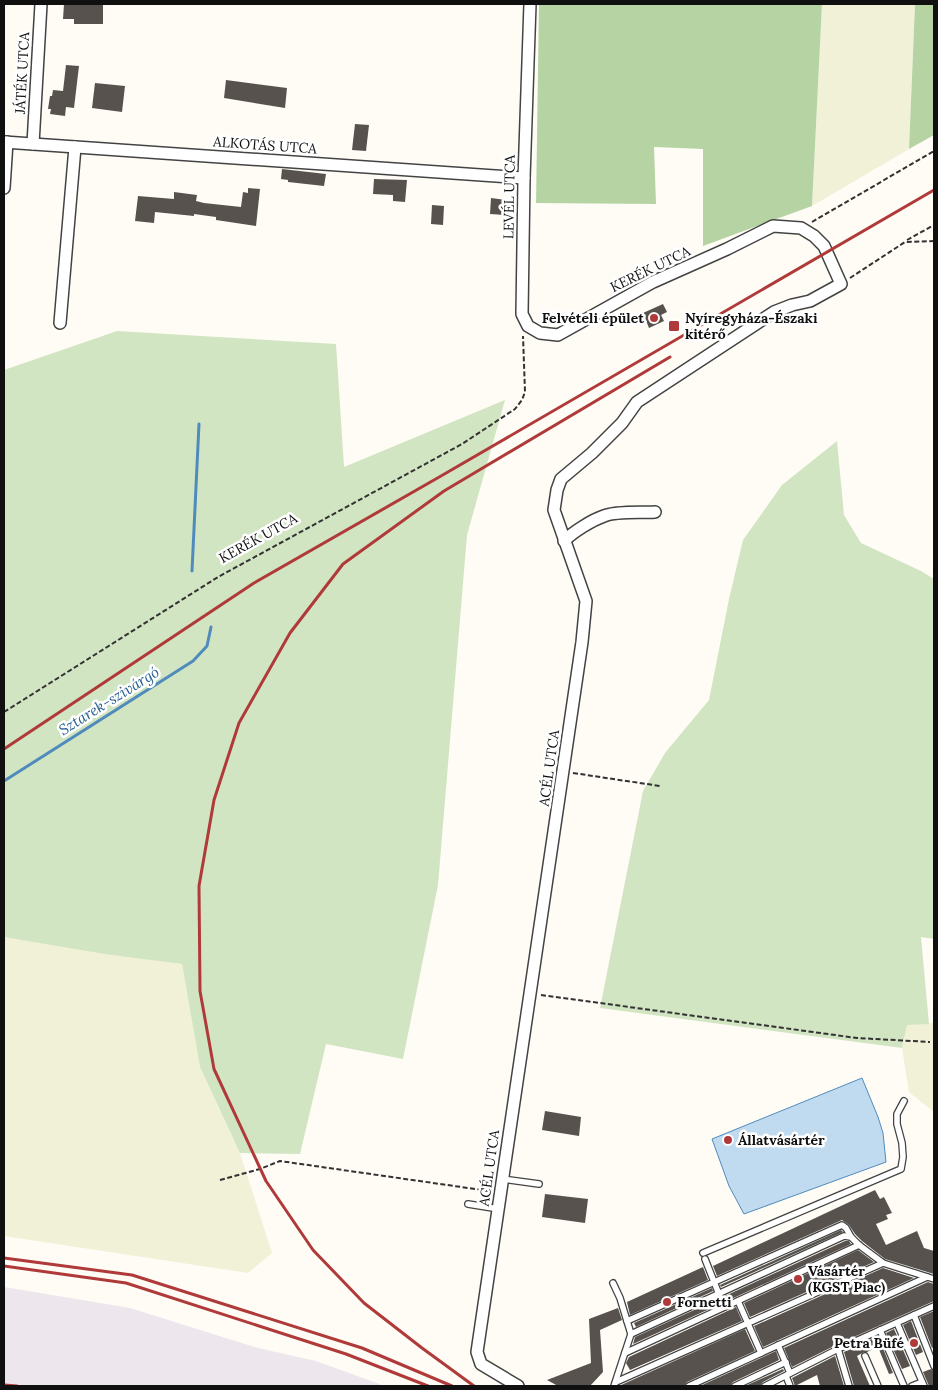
<svg xmlns="http://www.w3.org/2000/svg" width="938" height="1390" font-family="Lora,serif">
<style>
.industrial{fill:#ede6ed}
.farmland{fill:#f1f1d7}
.green{fill:#d2e5c2}
.forest{fill:#b6d4a3}
.water{fill:#c0dbef;stroke:#508bbd}
.lines{fill:none;stroke-linecap:round;stroke-linejoin:round}
.stream{stroke:#508bbd;stroke-width:3}
.building{fill:#58524e}
.lane-casing{stroke:#434343;stroke-width:8}
.street-casing{stroke:#434343;stroke-width:14}
.path{stroke:#323232;stroke-width:2;stroke-dasharray:5 2.5;stroke-linecap:butt}
.lane{stroke:#fff;stroke-width:5.5}
.street{stroke:#fff;stroke-width:11}
.rail{stroke:#af3a39;stroke-width:3}
.poi-dot{fill:#af3a39;stroke:#fff;stroke-width:2}
.labels{text-anchor:middle;stroke-width:5;stroke-linejoin:round;paint-order:stroke}
.street-label{font-size:14px;fill:#101010;stroke:#fff}
.poi-label{font-size:14px;font-weight:bold;fill:#101010;stroke:#fff;text-anchor:start}
.water-label{font-size:15px;font-style:italic;fill:#285f93;stroke:#fff}
</style>
<rect width="100%" height="100%" fill="#fefcf5"/>
<!-- industrial -->
<path class="industrial" d="M4,1287l126,21 128,40 58,13 69,25h-381z"/>
<!-- farmland -->
<g class="farmland">
<path d="M822,4h93l-6,145 -97,57z"/>
<path d="M4,937l178,27 18,103 40,86 32,100 -24,20 -244,-37z"/>
<path d="M934,1023v89l-25,-20 -7,-44 5,-23z"/>
</g>
<!-- green -->
<g class="green">
<path d="M117,331l219,13 8,123 161,-67 -38,135 -29,350 -35,174 -77,-15 -26,110 -60,-1 -40,-86 -18,-103 -77,-10 -101,-17v-567z"/>
<path d="M837,441l7,74 17,28 60,28 13,8v360l-13,-2 8,87 -22,1 -5,23 -302,-40 43,-217 22,-38 44,-53 20,-101 14,-59 39,-55z"/>
</g>
<!-- forest -->
<g class="forest">
<path d="M539,4h283l-10,202 -109,40v-97l-49,-2 2,57 -120,-1z"/>
<path d="M915,4h19v131l-25,14z"/>
</g>
<!-- water -->
<path class="water" d="M862,1078l16,39 5,16 3,29 -142,52 -15,-28 -17,-47z"/>
<g class="lines">
<!-- stream -->
<g class="stream">
<path d="M192,571l7,-147"/>
<path d="M4,781l189,-120 14,-15 4,-19"/>
</g>
</g>
<!-- building -->
<g class="building">
<path d="M64,4h39v20h-29v-5h-11z"/>
<path d="M66,65l13,1 -5,42 -8,-1 -1,9 -15,-2 1,-5h-3l2,-13h2l1,-6 10,1z"/>
<path d="M226,80l61,8 -2,20 -61,-10z"/>
<path d="M95,83l30,3 -3,26 -30,-4z"/>
<path d="M355,124l14,1 -3,26 -14,-1z"/>
<path d="M282,169l44,5 -2,12 -36,-4v-2l-7,-1z"/>
<path d="M374,179l33,1 -2,22 -12,-1v-6l-20,-1z"/>
<path d="M248,188l12,1 -4,37 -40,-6v-3l-22,-3v2l-39,-4 -1,11 -19,-2 3,-25 36,3v-7l23,3 -1,6 8,2 37,4 2,-15 5,1z"/>
<path d="M491,198l15,2 -1,15 -15,-1z"/>
<path d="M432,205l12,1 -1,19 -12,-1z"/>
<path d="M663,304l4,8 -6,3 3,6 -15,7 -6,-15z"/>
<path d="M545,1111l36,6 -2,19 -37,-6z"/>
<path d="M875,1190l5,9 4,-2 8,16 -6,2 2,4 -12,5 10,21 31,-14 7,17 10,3v23l-49,-15 -23,-18 -7,-7 -6,-9 -7,-5 -125,56 -4,-10z"/>
<path d="M545,1194l43,5 -3,24 -43,-6z"/>
<path d="M841,1230l2,2 -122,55 -1,-2z"/>
<path d="M845,1241h4l2,3 -124,57 -2,-5z"/>
<path d="M858,1250l16,12 -124,55 -6,-14z"/>
<path d="M703,1267l5,13 -78,35 -3,-13z"/>
<path d="M883,1268l31,10 -151,69 -9,-21z"/>
<path d="M928,1282l6,2v17l-98,44 -44,22 -8,-19z"/>
<path d="M712,1288l1,3 -77,36 -2,-4z"/>
<path d="M716,1300l2,5 -85,39 2,-7z"/>
<path d="M736,1307l6,14 -112,49 -4,-7 3,-6z"/>
<path d="M618,1308l4,12 -22,10 3,42 -13,14h-32l-11,-6 44,-17 -2,-44z"/>
<path d="M934,1311v36l-2,1 -12,-31z"/>
<path d="M911,1321l12,31 -7,3 -13,-30z"/>
<path d="M745,1329l10,22 -68,31 -3,4h-65z"/>
<path d="M894,1329l16,37 -8,3 -16,-36z"/>
<path d="M878,1336l15,37 -4,1 -11,-27 -11,5h-3l-7,4 13,30h-16l-10,-34z"/>
<path d="M776,1351l3,9 -46,22 -3,4h-30z"/>
<path d="M835,1356l9,30h-24l-3,-11 -22,11 -3,-8z"/>
<path d="M783,1369l1,2 -21,11 -3,4h-15z"/>
<path d="M931,1369l3,2v15h-5l-6,-14z"/>
</g>
<g class="lines">
<!-- lane casing -->
<g class="lane-casing">
<g id="lane">
<path d="M503,1179l36,5"/>
<path d="M468,1204l31,5"/>
<path d="M703,1253l198,-84 2,-12 -1,-14 -5,-19v-10l7,-13"/>
<path d="M705,1259l19,48"/>
<path d="M613,1283l7,15 11,36 -17,52"/>
<path d="M738,1301l23,52"/>
<path d="M914,1315l20,51"/>
<path d="M627,1321l215,-96 4,3 5,9"/>
<path d="M897,1323l27,63"/>
<path d="M880,1330l24,56"/>
<path d="M631,1334l213,-98 7,1 8,8 24,18 51,16"/>
<path d="M778,1345l12,28"/>
<path d="M838,1349l11,37"/>
<path d="M625,1353l234,-108"/>
<path d="M865,1356l13,30"/>
<path d="M786,1376l4,10"/>
<path d="M616,1382l267,-119"/>
<path d="M689,1386l238,-109"/>
<path d="M735,1386l51,-24"/>
<path d="M765,1386l73,-37 96,-43"/>
<path d="M912,1386l10,-4"/>
</g>
</g>
<!-- street casing -->
<g class="street-casing">
<g id="street">
<path d="M4,142l520,36"/>
<path d="M33,144l8,-140"/>
<path d="M4,188l3,-46"/>
<path d="M60,323l15,-176"/>
<path d="M564,541c9,-9 28,-21 40,-25 12,-5 37,-3 51,-4"/>
<path d="M518,1386l-37,-22 -4,-12 105,-710 4,-41 -32,-91 3,-20 4,-11 31,-26 30,-30 15,-21 137,-90 18,-7 18,-4 31,-17 -17,-38 -10,-10 -13,-8 -28,-2 -46,23 -74,33 -95,53 -18,-2 -12,-7 -6,-12 2,-136 6,-174"/>
</g>
</g>
<!-- path -->
<g class="path">
<path d="M812,222l122,-71"/>
<path d="M907,240l27,-15"/>
<path d="M850,278l55,-36 29,-1"/>
<path d="M4,712l214,-135 244,-133 53,-35 7,-9 3,-8 -2,-56"/>
<path d="M573,773l87,13"/>
<path d="M541,995l316,43 73,4"/>
<path d="M220,1180l40,-11 20,-8 209,30"/>
</g>
<!-- lane -->
<use href="#lane" class="lane"/>
<!-- street -->
<use href="#street" class="street"/>
<!-- rail -->
<g class="rail">
<path d="M4,749l250,-166 187,-107 493,-286"/>
<path d="M4,1258l128,17 230,73 90,38"/>
<path d="M4,1266l122,17 220,71 82,32"/>
<path d="M4,1385l13,1"/>
<path d="M474,1386l-52,-38 -58,-45 -51,-53 -47,-69 -52,-112 -14,-78 -1,-105 15,-86 25,-77 51,-90 53,-69 101,-73 226,-134"/>
</g>
</g>
<!-- markers -->
<g class="poi-dot">
<circle cx="654" cy="318" r="5"/>
<rect x="668" y="320" width="12" height="12" rx="2.5"/>
<circle cx="728" cy="1140" r="5"/>
<circle cx="798" cy="1279" r="5"/>
<circle cx="667" cy="1302" r="5"/>
<circle cx="914" cy="1343" r="5"/>
</g>
<g class="labels">
<!-- street labels -->
<g class="street-label">
<text transform="translate(22 73) rotate(-87)" y="5">JÁTÉK UTCA</text>
<text transform="translate(265 145) rotate(4)" y="5">ALKOTÁS UTCA</text>
<text transform="translate(509 197) rotate(-89)" y="5">LEVÉL UTCA</text>
<text transform="translate(650 269) rotate(-26)" y="5">KERÉK UTCA</text>
<text transform="translate(258 538) rotate(-29)" y="5">KERÉK UTCA</text>
<text transform="translate(549 768) rotate(-82)" y="5">ACÉL UTCA</text>
<text transform="translate(489 1168) rotate(-82)" y="5">ACÉL UTCA</text>
</g>
<!-- poi labels -->
<g class="poi-label">
<text x="644" y="323" text-anchor="end">Felvételi épület</text>
<text x="685" y="323">Nyíregyháza-Északi<tspan x="685" dy="16">kitérő</tspan></text>
<text x="738" y="1145">Állatvásártér</text>
<text x="808" y="1276">Vásártér<tspan x="808" dy="16">(KGST Piac)</tspan></text>
<text x="677" y="1307">Fornetti</text>
<text x="904" y="1348" text-anchor="end">Petra Büfé</text>
</g>
<!-- water labels -->
<g class="water-label">
<text transform="translate(109 701) rotate(-32)" y="5">Sztarek-szivárgó</text>
</g>
</g>
<!-- border -->
<rect width="938" height="1390" fill="none" stroke="#101010" stroke-width="10"/>
</svg>
